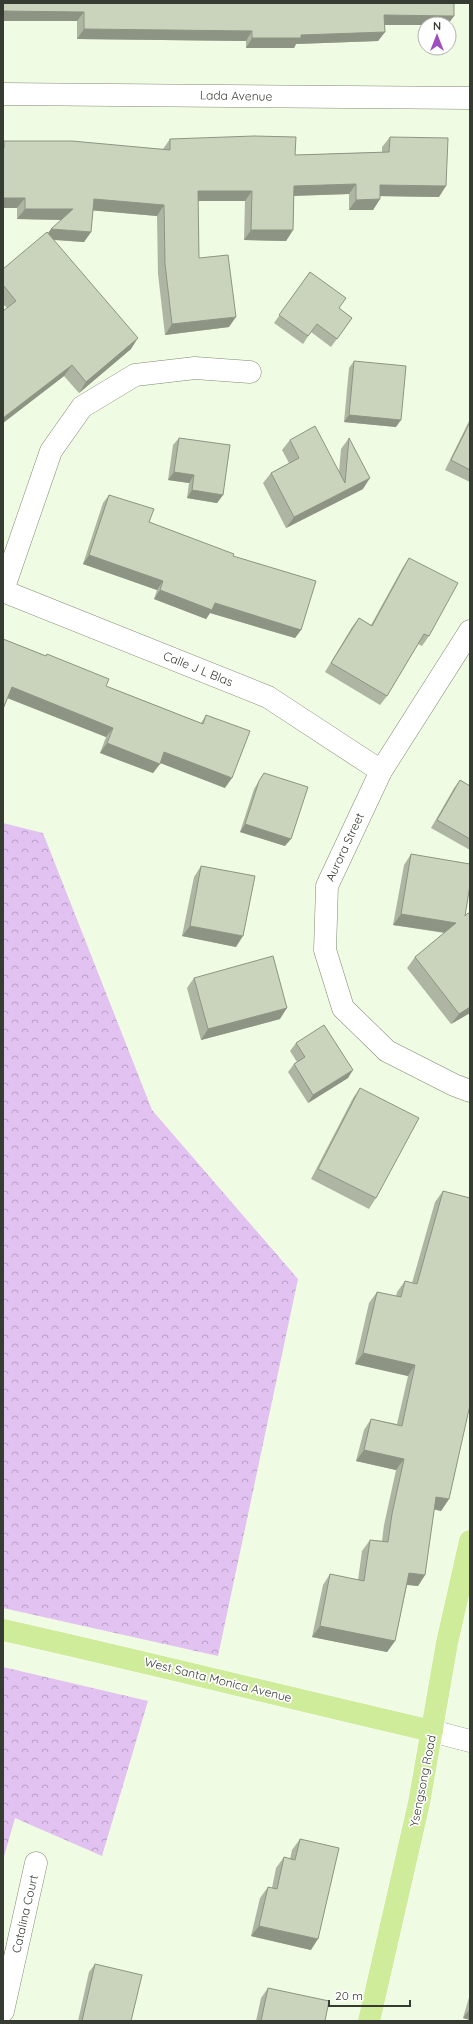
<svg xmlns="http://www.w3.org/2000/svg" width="473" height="2024" font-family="Quicksand,sans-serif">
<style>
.forest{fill:url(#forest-crowns)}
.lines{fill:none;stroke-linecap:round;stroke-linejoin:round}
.minor-casing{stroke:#808a74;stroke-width:23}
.major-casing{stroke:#fff;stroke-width:23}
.minor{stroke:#fff;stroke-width:22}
.major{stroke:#cfec9a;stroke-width:22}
.wall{fill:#aeb6a3}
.shaded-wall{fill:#8d9484}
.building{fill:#cad4bd;stroke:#8d9484}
.labels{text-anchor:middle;stroke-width:3.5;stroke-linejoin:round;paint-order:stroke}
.street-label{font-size:12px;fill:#373c32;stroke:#fff}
</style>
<defs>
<pattern id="forest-crowns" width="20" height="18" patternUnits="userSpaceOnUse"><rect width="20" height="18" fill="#e2c2f1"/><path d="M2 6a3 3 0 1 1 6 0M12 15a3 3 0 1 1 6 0" fill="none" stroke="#b89fc4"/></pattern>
</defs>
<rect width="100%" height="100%" fill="#f0fbe3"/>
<!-- forest -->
<g class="forest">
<path d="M3,823l40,10 109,277 146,169 -80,377 -215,-48z"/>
<path d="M3,1667l145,34 -46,155 -87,-38 -12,42z"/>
</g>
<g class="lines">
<!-- minor casing -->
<g class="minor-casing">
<g id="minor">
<path d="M3,94l467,4"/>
<path d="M3,590l48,-139 31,-44 53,-32 60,-7 55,4"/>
<path d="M3,591l265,106 113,74"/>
<path d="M470,631l-89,140 -54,115 -2,64 18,58 44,43 67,34 16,6"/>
<path d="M432,1731l38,10"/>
<path d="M3,2011l33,-148"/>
</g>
</g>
<!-- major casing -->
<g class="major-casing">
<g id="major">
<path d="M3,1630c143,32 286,68 429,101"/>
<path d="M369,2021l50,-218 28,-160 23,-102"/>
</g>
</g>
<!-- minor -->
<use href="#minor" class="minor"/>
<!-- major -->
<use href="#major" class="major"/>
</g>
<!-- wall -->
<g class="wall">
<path d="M3,3l451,13 -6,8h-23v1h-40v7l-7,9 -82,3 -2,4h-48v-7l-169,-2v-18h-74z"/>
<path d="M390,137l49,60 -59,-1v3l-7,11h-24v-16l-55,2 -1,34 -7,11 -42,-1 1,-39h-47l1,57 30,69 -64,8 -7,-61 -1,-58 -64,-6 -2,22 -7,10 -31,-2 78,109 -52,44 -15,-17 -61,47v-112l4,-3 -4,-4v-35l45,-36 3,-4 10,-9 -44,-1v-11h-14v-66l1,-1 159,8 7,-10 125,16 87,-3v-5z"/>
<path d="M310,272l29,36 13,10 -21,29 -20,-15 -8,12 -29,-21z"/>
<path d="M354,361l42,66 -52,-5 5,-54z"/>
<path d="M470,419v63l-25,-12z"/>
<path d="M179,438l44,57 -6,8 -30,-5 2,-15 -21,-3 5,-35z"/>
<path d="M349,438l14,51 -77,39 -23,-45 8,-10 18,-10 -7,-13 8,-10 49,32 2,-23z"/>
<path d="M109,495l40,27 84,34 68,74 -6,8 -85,-25 -4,6 -52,-20 3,-9 -74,-26 20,-61z"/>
<path d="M409,558l20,78 -7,10 -4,-2 -31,52 -7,9 -55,-33 27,-45 7,-9 12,7 32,-58z"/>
<path d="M3,639l43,17 1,-2 59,32 95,37 5,-8 19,73 -65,-25 -7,10 -53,-20 6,-16 -99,-39z"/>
<path d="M264,773l21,73 -45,-14 14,-43z"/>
<path d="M460,780l10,6v64l-39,-22 23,-40z"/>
<path d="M411,854l54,62 5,97 -19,11 -44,-56 8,-11 29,-24 -51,-8 11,-60z"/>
<path d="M201,866l35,81 -54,-11 12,-59z"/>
<path d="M194,978l86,41 -79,21 -14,-52z"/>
<path d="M296,1043l52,35 -40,25 -20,-31 6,-8 3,-2 -7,-11z"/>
<path d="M360,1088l16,110 -7,11 -58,-30 42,-81z"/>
<path d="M443,1191l6,308 -8,12 -7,-2 -9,66 -7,11 -11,-1 -12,56 -8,11 -75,-15 11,-52 7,-11 28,6 4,-29 8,-11 12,1 2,-16 12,-55 -40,-9 8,-31 7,-11 26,5 11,-48 -53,-12 14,-61 8,-11 19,4 1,-4 8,-11 7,2 23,-81z"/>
<path d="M300,1839l11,111 -60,-14 9,-38 8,-11 4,1 4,-20 8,-11 6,2 2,-9z"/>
<path d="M95,1964l36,57h-53l11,-49z"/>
<path d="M268,1988l57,33h-69l5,-23z"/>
<path d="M470,1994v26l-7,-2z"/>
</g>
<!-- shaded-wall -->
<g class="shaded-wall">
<path d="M3,11l81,1 -7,9h-74z"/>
<path d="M384,15l70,1 -6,8h-23v1h-47z"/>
<path d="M84,29l168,2 -6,10 -169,-2z"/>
<path d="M385,32l-7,9 -82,3 -2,4h-48l6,-10 49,-3z"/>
<path d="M356,184l-7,10 -62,2 7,-10z"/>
<path d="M380,185l66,1 -7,11 -66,-1z"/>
<path d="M198,191h54l-7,10h-54z"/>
<path d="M3,198h22l-8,10h-14z"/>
<path d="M94,199l70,6 -7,11 -70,-6z"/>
<path d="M380,199l-7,11h-24l7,-10z"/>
<path d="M25,209h48l-7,11 -49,-1z"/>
<path d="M51,229l40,3 -7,10 -40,-3z"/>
<path d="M251,230h42l-7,11 -42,-1z"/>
<path d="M236,317l-7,10 -64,8 7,-11z"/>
<path d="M138,338l-7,11 -52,44 7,-11z"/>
<path d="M72,365l-8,11 -61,47v-5z"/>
<path d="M349,415l52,5 -5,7 -52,-5z"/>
<path d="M174,472l20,3 -5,8 -21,-3z"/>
<path d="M370,478l-7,11 -77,39 8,-11z"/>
<path d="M192,490l31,5 -6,8 -30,-5z"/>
<path d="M89,555l74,26 -6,9 -74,-26z"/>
<path d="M160,590l55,13 86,27 -6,8 -85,-25 -4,6 -52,-20z"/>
<path d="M12,687l101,41 -7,9 -101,-40z"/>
<path d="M107,743l53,21 -7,9 -53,-20z"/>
<path d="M164,752l68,26 -7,10 -67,-26z"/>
<path d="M245,824l46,15 -6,7 -45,-14z"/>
<path d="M401,914l55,9 -7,10 -56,-8z"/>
<path d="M190,926l53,10 -7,11 -54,-11z"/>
<path d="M470,1007v6l-19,11 8,-10z"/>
<path d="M287,1008l-7,11 -79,21 7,-11z"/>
<path d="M353,1070l-5,8 -40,25 5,-8z"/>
<path d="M363,1353l52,12 -7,11 -53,-12z"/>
<path d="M364,1450l40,9 -8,11 -40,-9z"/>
<path d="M436,1497l13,2 -8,12 -13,-3z"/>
<path d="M409,1573l16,2 -7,11 -17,-2z"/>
<path d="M320,1626l75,15 -8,11 -75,-15z"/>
<path d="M259,1926l59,13 -7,11 -60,-14z"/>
<path d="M470,2009v11l-7,-2z"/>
</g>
<!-- building -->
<g class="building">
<path d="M3,3h451v13l-70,-1 1,17 -84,3v3h-49v-7l-168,-2v-17l-81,-1z"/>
<path d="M254,136l42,1 -1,18 94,-3 1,-15 58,1 -2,48 -66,-1v14l-24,1v-16l-62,2 -1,44h-42l1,-39h-54l1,67 29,-3 8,62 -64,7 -7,-60 -1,-59 -70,-6 -3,33 -40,-3 22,-20h-48v-11h-22v-50h1v-7h68l98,9v-11z"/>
<path d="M47,232l91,106 -52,44 -14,-17 -69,53v-107l13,-10 -13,-16v-16z"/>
<path d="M310,272l36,26 -7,10 13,10 -15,21 -20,-15 -9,12 -29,-21z"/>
<path d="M354,361l52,5 -5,54 -52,-5z"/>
<path d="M470,422v48l-19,-10z"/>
<path d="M315,426l30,57 4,-45 21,40 -76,39 -23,-44 28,-15 -9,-18z"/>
<path d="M179,438l51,7 -7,50 -31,-5 2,-15 -20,-3z"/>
<path d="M109,495l45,14 -5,13 85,32 -1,2 83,25 -15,49 -86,-27 -3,7 -52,-20 3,-9 -74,-26z"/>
<path d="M409,558l49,25 -29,53 -5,-2 -37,62 -56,-33 28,-45 13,8z"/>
<path d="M3,639l43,17 1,-2 62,25 -3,7 97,38 3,-9 44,16 -18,47 -68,-26 -4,12 -53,-21 6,-15 -101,-41 -9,22z"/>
<path d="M264,773l44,14 -17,52 -46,-15 14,-43z"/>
<path d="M460,780l10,6v53l-33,-19z"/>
<path d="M411,854l59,10v21l-5,31 3,-3 2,1v93l-11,7 -44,-57 41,-34 -55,-9z"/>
<path d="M201,866l54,10 -12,60 -53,-10z"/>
<path d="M273,956l14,52 -79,21 -14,-51z"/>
<path d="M324,1025l29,45 -40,25 -19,-31 11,-7 -9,-14z"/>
<path d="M360,1088l59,30 -43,80 -58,-29z"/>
<path d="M443,1191l27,7v207l-21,94 -13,-2 -11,78 -16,-2 -14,68 -75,-15 10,-52 34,7 6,-41 18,2 4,-28 12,-55 -40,-9 7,-31 31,7 13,-61 -52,-12 14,-61 24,5 4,-16 12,3z"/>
<path d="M300,1839l39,9 -21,91 -59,-13 9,-39 9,2 7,-32 11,3z"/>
<path d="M95,1964l47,11 -11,46h-49z"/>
<path d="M268,1988l61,13 -4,20h-64z"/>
</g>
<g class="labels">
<!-- street labels -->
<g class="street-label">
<text transform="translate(236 96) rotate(1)" y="4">Lada Avenue</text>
<text transform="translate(198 669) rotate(22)" y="4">Calle J L Blas</text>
<text transform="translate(345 847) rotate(-65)" y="4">Aurora Street</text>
<text transform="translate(218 1680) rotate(14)" y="4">West Santa Monica Avenue</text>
<text transform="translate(423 1781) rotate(-79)" y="4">Ysengsong Road</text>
<text transform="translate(25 1914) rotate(-77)" y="4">Catalina Court</text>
</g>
</g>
<!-- border -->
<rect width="473" height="2024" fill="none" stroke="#373c32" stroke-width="8"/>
<!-- north arrow -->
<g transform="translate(437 36)"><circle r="19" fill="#ffffff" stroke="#afb1ad"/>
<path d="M0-3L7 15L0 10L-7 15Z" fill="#9f4ebf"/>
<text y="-6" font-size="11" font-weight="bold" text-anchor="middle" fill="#373c32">N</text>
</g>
<!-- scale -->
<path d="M329 2000v6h81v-6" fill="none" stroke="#373c32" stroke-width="2"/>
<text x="335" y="2000" font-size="12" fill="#373c32" stroke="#ffffff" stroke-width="3" paint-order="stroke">20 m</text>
</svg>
